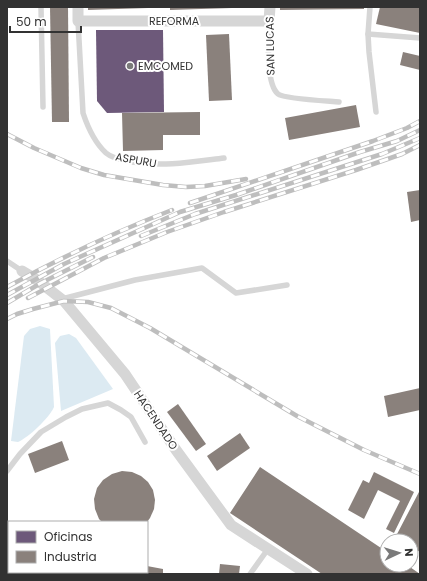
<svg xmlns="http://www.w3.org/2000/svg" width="427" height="581" font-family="Poppins,sans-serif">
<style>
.water{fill:#dceaf2}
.offices{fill:#6d597a}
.industry{fill:#8a817c}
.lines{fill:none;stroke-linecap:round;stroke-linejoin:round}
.service{stroke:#d6d6d6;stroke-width:5.5}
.minor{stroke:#d6d6d6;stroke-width:11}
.rail-casing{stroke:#bebebe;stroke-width:4.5}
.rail{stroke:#fff;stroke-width:3;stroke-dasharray:9;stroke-linecap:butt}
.poi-dot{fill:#7a7a7a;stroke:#fff;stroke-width:1.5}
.labels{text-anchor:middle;stroke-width:4;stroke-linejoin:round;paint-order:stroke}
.street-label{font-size:11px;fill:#323232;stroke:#fff}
.poi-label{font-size:11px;fill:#323232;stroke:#fff;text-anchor:start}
</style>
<rect width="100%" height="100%" fill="#fff"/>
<!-- water -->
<g class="water">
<path d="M40,326l10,3 4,78c-5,11 -25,30 -36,35l-7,-1 13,-105 6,-7z"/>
<path d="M69,334l7,4 37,51 -52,22 -6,-68 5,-7z"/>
</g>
<!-- offices -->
<path class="offices" d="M96,30h67l1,82 -57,1 -10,-12z"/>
<!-- industry -->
<g class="industry">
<path d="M50,7h18l1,115h-17z"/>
<path d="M88,7h60v1l-60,2z"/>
<path d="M170,7h62v1l-62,2z"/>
<path d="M280,7h84v2l-84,1z"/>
<path d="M380,7h40v26l-44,-9z"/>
<path d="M229,34l3,66 -23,1 -3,-66z"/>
<path d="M403,52l17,4v14l-20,-5z"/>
<path d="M356,105l4,22 -71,13 -4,-22z"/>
<path d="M200,112v23h-37v15l-40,1 -1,-38z"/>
<path d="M420,190v30l-9,2 -4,-30z"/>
<path d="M420,388v22l-32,7 -4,-21z"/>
<path d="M178,404l28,40 -10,7 -29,-39z"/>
<path d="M240,433l10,15 -33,23 -10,-15z"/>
<path d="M62,441l7,19 -34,13 -7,-19z"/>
<path d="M260,467l127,85v13h20l13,9h-98l-92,-61z"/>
<path d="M122,471l10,1 9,4 7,6 5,8 2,10 -1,9 -4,9 -3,4h-45l-3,-3 -4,-10 -1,-10 3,-11 6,-8 9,-6z"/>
<path d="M374,472l40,20 -20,41 -8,-4 14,-28 -22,-11 -14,29 -16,-9 15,-30 6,3z"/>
<path d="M420,490v62l-9,-5v-6h-12l-4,-3z"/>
<path d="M220,564l20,2 -1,8h-20z"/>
<path d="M147,566l16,3v5h-40v-2h24z"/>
</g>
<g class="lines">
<!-- service -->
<g class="service">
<path d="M41,7l2,100"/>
<path d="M370,7l-2,27 1,18 7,60"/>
<path d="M78,21l5,92c5,15 11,29 23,40 7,6 17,7 26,9 32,5 60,0 92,-4"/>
<path d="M269,21c0,16 -4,62 9,73 6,5 50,7 61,8"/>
<path d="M368,34l52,4"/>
<path d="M7,261l15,10"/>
<path d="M62,299l73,-19 67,-12 34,25 51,-8"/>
<path d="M7,471l13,-17 21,-22 25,-15 16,-8 26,-6 13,7 10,7 14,25"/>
<path d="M250,574l18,-25"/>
</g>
<!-- minor -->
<g class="minor">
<path d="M78,7v14h191l1,-14"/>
<path d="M22,271l15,9 27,21 61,73 51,76 55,75 76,49"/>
</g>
<!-- rail casing -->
<g class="rail-casing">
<g id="rail">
<path d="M7,134l27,14 47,20 23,7 59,10 23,2 19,-1 41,-7"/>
<path d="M190,203l183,-62 34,-13 13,-7"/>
<path d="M141,236l54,-22 187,-60 38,-16"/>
<path d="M7,287c53,-29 108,-55 165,-77"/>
<path d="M7,295l57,-31 116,-52 56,-17 124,-43 37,-11 23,-11"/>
<path d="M28,298l76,-40 63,-26 57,-20 132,-42 46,-16 18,-9"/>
<path d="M7,303l34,-20 52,-26"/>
<path d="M7,319l10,-5 16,-5 31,-8 24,1 23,6 39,20 147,88 67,34 56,24"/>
</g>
</g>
<!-- rail -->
<use href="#rail" class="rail"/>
</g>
<!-- markers -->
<circle class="poi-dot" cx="130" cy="66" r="4"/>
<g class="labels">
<!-- street labels -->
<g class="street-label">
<text x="174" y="25">REFORMA</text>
<text transform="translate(270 46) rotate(-91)" y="4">SAN LUCAS</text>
<text transform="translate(136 160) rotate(10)" y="4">ASPURU</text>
<text transform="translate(156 420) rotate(56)" y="4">HACENDADO</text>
</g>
<!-- poi labels -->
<g class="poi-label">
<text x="138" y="70">EMCOMED</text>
</g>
</g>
<!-- border -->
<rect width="427" height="581" fill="none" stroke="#323232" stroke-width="16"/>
<!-- legend -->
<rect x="8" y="521" width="140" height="52" fill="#ffffff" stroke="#adadad"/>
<rect x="16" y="531" width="20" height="12" fill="#6d597a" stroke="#adadad"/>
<text x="44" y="541" font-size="12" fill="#323232">Oficinas</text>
<rect x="16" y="551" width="20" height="12" fill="#8a817c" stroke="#adadad"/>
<text x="44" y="561" font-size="12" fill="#323232">Industria</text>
<!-- north arrow -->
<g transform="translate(399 553) rotate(86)"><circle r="19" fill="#ffffff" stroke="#adadad"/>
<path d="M0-3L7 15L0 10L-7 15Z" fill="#7a7a7a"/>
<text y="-6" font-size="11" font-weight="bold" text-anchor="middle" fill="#323232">N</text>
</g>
<!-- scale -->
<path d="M10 26v6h71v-6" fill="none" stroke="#323232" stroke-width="2"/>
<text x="16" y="26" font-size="12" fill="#323232" stroke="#ffffff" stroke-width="3" paint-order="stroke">50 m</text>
</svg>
